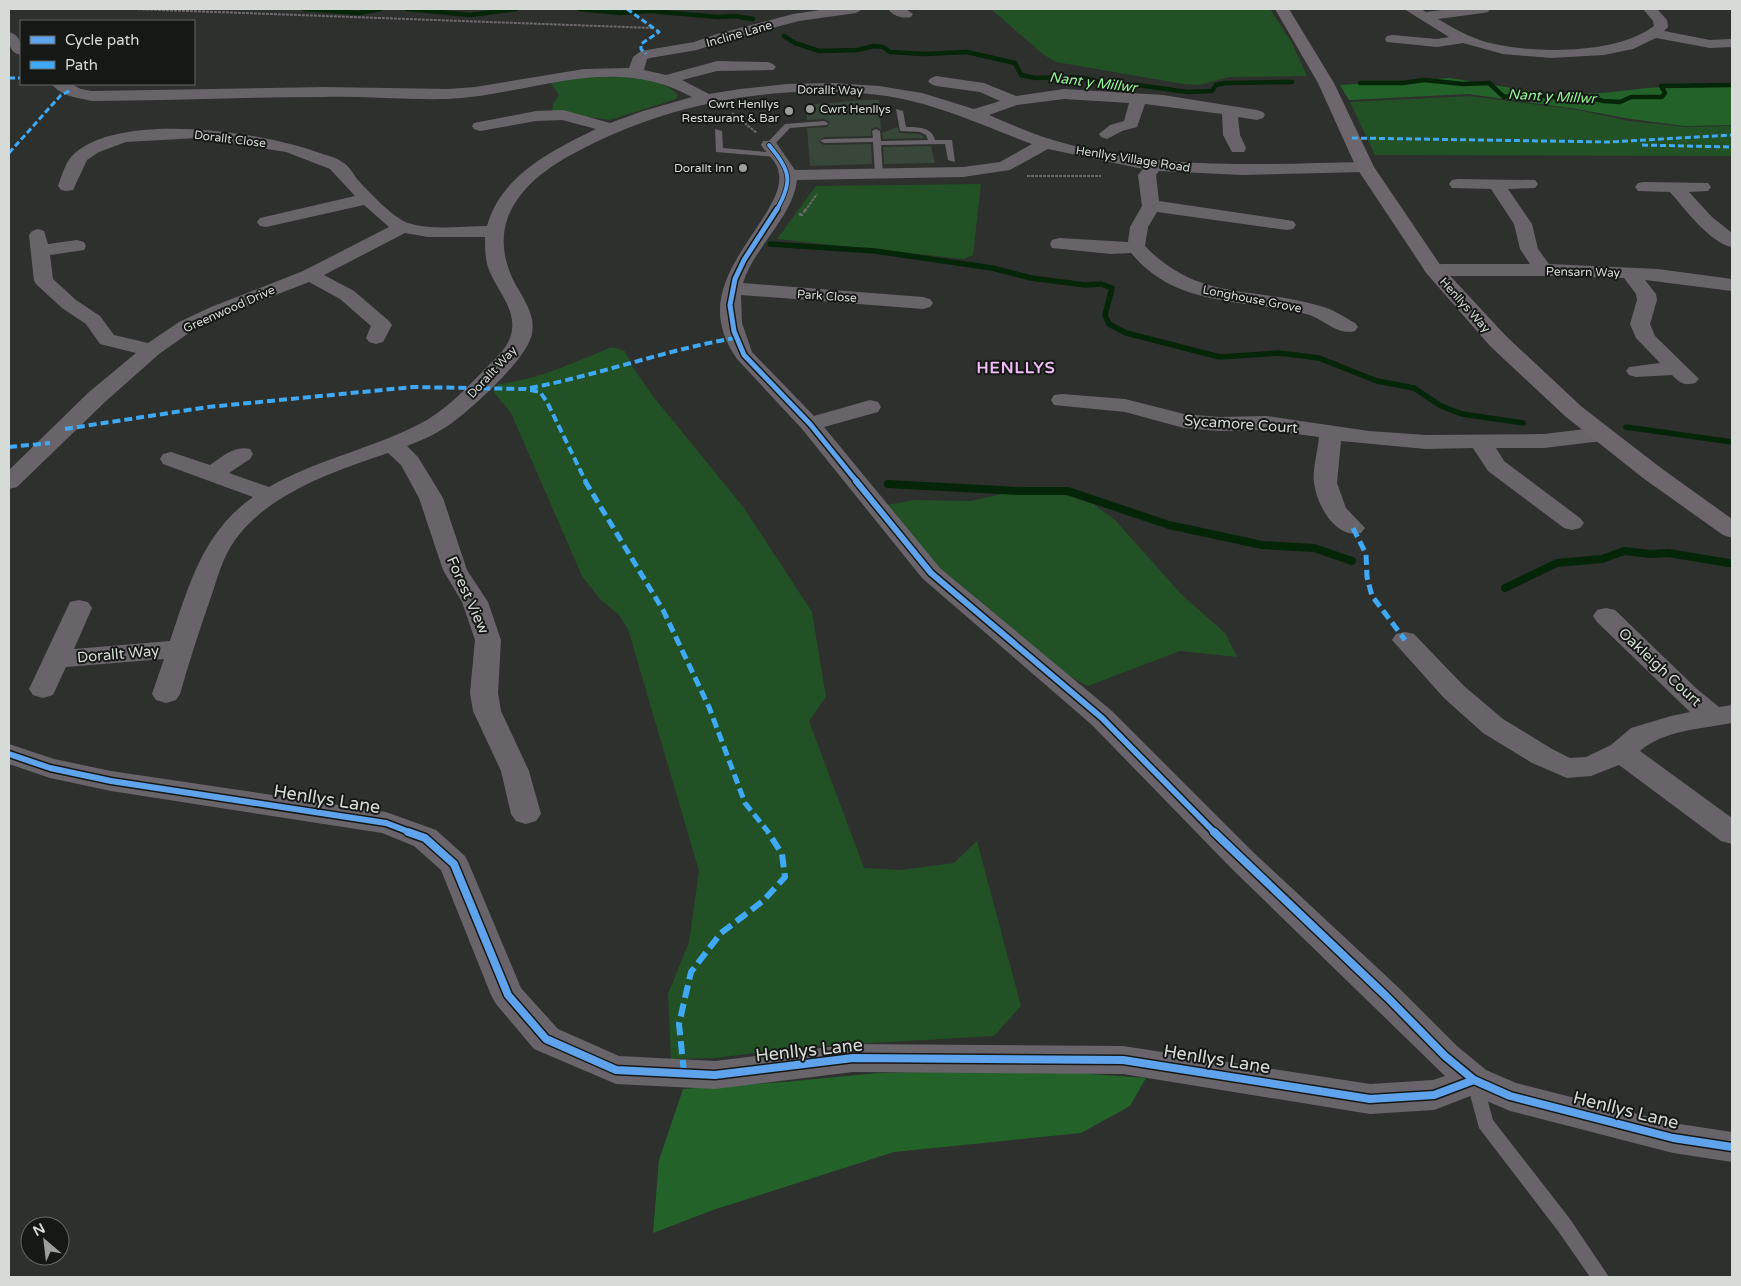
<svg xmlns="http://www.w3.org/2000/svg" width="1741" height="1286" font-family="'Varela Round',sans-serif">
<style>
.green{fill:#225125}
.forest{fill:#23632a}
.lines{fill:none;stroke-linecap:round;stroke-linejoin:round}
.stream-far2{stroke:#042507;stroke-width:4.5}
.stream-far1{stroke:#042507;stroke-width:5.5}
.stream{stroke:#042507;stroke-width:8}
.building{fill:#38473a}
.path-far1{stroke:#6d696d;stroke-width:2;stroke-dasharray:3 1;stroke-linecap:butt}
.path{stroke:#6d696d;stroke-width:2.5;stroke-dasharray:4 2;stroke-linecap:butt}
.lane{fill:#69646a;fill-rule:evenodd}
.street{fill:#69646a;fill-rule:evenodd}
.secondary{fill:#6d666d;fill-rule:evenodd}
.quiet-far3{stroke:#3fa9f5;stroke-width:3;stroke-dasharray:6 3;stroke-linecap:butt}
.quiet-far2{stroke:#3fa9f5;stroke-width:4;stroke-dasharray:8 4;stroke-linecap:butt}
.quiet-far1{stroke:#3fa9f5;stroke-width:5;stroke-dasharray:10 5;stroke-linecap:butt}
.quiet{stroke:#3fa9f5;stroke-width:6;stroke-dasharray:13 6;stroke-linecap:butt}
.cycleway-far3-casing{stroke:#161816;stroke-width:5.5}
.cycleway-far2-casing{stroke:#161816;stroke-width:8}
.cycleway-far1-casing{stroke:#161816;stroke-width:9}
.cycleway-casing{stroke:#161816;stroke-width:11}
.cycleway-far3{stroke:#60a3ed;stroke-width:4}
.cycleway-far2{stroke:#60a3ed;stroke-width:5}
.cycleway-far1{stroke:#60a3ed;stroke-width:6}
.cycleway{stroke:#60a3ed;stroke-width:8}
.poi-dot{fill:#9c9f9c;stroke:#161816;stroke-width:2}
.labels{text-anchor:middle;stroke-width:4;stroke-linejoin:round;paint-order:stroke}
.far-street-label{font-size:12px;fill:#d7dbd7;stroke:#161816}
.far-poi-label{font-size:12px;fill:#d7dbd7;stroke:#161816;text-anchor:end}
.far-water-label{font-size:14px;font-style:italic;fill:#96f59a;stroke:#161816}
.street-label{font-size:15px;fill:#d7dbd7;stroke:#161816}
.far-district-label{font-size:16px;font-weight:bold;letter-spacing:1px;fill:#efbaf6;stroke:#161816}
.near-street-label{font-size:18px;fill:#d7dbd7;stroke:#161816}
</style>
<rect width="100%" height="100%" fill="#2d302d"/>
<!-- green -->
<g class="green">
<path d="M991,9l126,1 153,-1 22,34 15,33 -78,1 -29,8 -17,-1 -127,-22 -12,-7z"/>
<path d="M597,75c27,2 61,0 81,20l-2,4 -66,21 -58,-8 1,-8 6,-9 -9,-13z"/>
<path d="M1470,96l108,14 51,11 58,6 45,-1v30l-357,-1 -25,-53z"/>
<path d="M981,184l-8,71 -9,4 -187,-20 39,-53z"/>
<path d="M612,347l13,4 7,15 20,29 92,113 68,104 14,85 -17,24 55,147 37,2 53,-7 23,-22 44,165 -27,30 -193,11 -85,11 -45,1 -3,-65 21,-52 10,-71 -71,-242 -9,-14 -19,-16 -18,-23 -71,-163 -18,-22 5,-7c40,-4 77,-22 114,-37z"/>
<path d="M1002,494l63,1 28,9 22,16 66,74 44,39 12,24 -57,-6 -92,35 -20,-11 -130,-109 -52,-61 29,-5 55,1z"/>
</g>
<!-- forest -->
<g class="forest">
<path d="M1450,78l105,17 48,-2 44,-5 55,-3 30,1v39l-47,1 -54,-7 -54,-10 -109,-15 -119,6 -9,-15z"/>
<path d="M1035,1070l111,8 -16,28 -49,27 -187,19 -181,58 -60,23 6,-73 24,-71 102,-7 93,-9z"/>
</g>
<g class="lines">
<!-- stream-far2 -->
<g class="stream-far2">
<path d="M304,9l55,4 22,-4"/>
<path d="M407,9l64,6 45,-6"/>
<path d="M579,9l41,4 30,-2 68,6 16,-1 19,3"/>
<path d="M784,36l11,7 24,8 38,-1 17,-4 9,1 7,5 34,2 43,-2 48,11 6,12 14,3 38,-1 16,2 23,7 25,-1 51,7 24,-1 4,-6 9,-2 67,-1"/>
<path d="M1360,83h43l21,-3 39,4 26,-1 15,14 27,-3 28,4 16,-4 28,7 17,1 11,-5h31l3,-4 -4,-7 71,-1"/>
</g>
<!-- stream-far1 -->
<g class="stream-far1">
<path d="M770,244l105,7 117,17 39,10 54,7 16,-1 11,4 -7,27 4,9 17,9 94,24 59,-4 40,5 58,23 37,7 27,18 21,8 61,9"/>
<path d="M1626,427l106,15"/>
</g>
<!-- stream -->
<g class="stream">
<path d="M888,484l132,7h48l101,34 93,20 52,3 38,13"/>
<path d="M1505,588l52,-25 45,-4 22,-8 27,3 17,-1 61,10"/>
</g>
</g>
<!-- building -->
<g class="building">
<path d="M863,100h16l2,30 -4,-3 -6,2v7l-47,1 -6,5 6,3 47,-1 1,20 -62,2 -3,-38 20,-1 3,-5 -6,-3 -17,1 -1,-15z"/>
<path d="M897,127l3,6 20,1 5,4 -42,1 -1,-6z"/>
<path d="M931,146l4,17 -51,1 -1,-17z"/>
</g>
<g class="lines">
<!-- path-far1 -->
<g class="path-far1">
<path d="M134,9l519,19"/>
<path d="M732,113l25,20"/>
<path d="M1027,176h74"/>
<path d="M805,211l12,-17"/>
</g>
<!-- path -->
<path class="path" d="M799,214l3,1 4,-6"/>
<!-- lane -->
<g class="lane">
<path d="M896,109l7,2 3,16c12,0 26,0 29,13h17l3,22 -7,-2 -3,-16 -64,1 2,29 -4,2 -4,-2 -2,-32 -49,1 -4,-2 4,-2 49,-1 -1,-7 4,-2 4,2 1,10 47,-1 -2,-5 -6,-3 -20,-1z"/>
<path d="M824,121l4,2 -1,2 -37,3 -18,19 -7,-2 20,-21z"/>
<path d="M715,129l7,2 1,17 53,5 4,2 -4,2 -60,-5z"/>
<path d="M1474,1073l6,2 2,5 11,40 77,99 39,58h-19l-32,-46 -79,-103 -13,-48 2,-5z"/>
</g>
<!-- street -->
<g class="street">
<path d="M827,9h36l-7,4 -57,8 -72,19 -30,10 -47,8 -3,1 -3,11 22,5 51,-14 51,1 5,2 3,3 -3,3 -56,1 -35,9 27,14 31,-5 47,-5 46,-1 46,3 43,7 52,16 26,-8 -20,-9 -44,-6 -5,-2 -3,-3 3,-3 5,-2 48,7 32,13 48,-7 99,6 94,15 6,2 2,3 -2,3 -6,2 -19,-3 2,18 6,13 -2,4h-12l-9,-17 -1,-21 -77,-10 -8,23 -15,4 -15,8 -6,-2 -2,-3 11,-9 14,-4 5,-18 -65,-4 -47,6 -28,10c21,9 42,18 64,25 102,31 207,24 312,22l6,1 3,4 -3,4 -6,1 -123,3 -83,-4 -3,4 3,26 128,19 6,1 3,4 -3,4 -6,1 -130,-18 -9,15 -3,19c54,56 109,40 175,60 13,3 24,11 35,17l3,4 -3,4c-18,5 -32,-13 -49,-17 -52,-13 -116,-8 -159,-45 -6,-4 -11,-11 -16,-16l-20,1 -59,-6 -2,-4 2,-4 7,-2 69,4 2,-15 12,-21 -4,-31 5,-6 -95,-20 -38,21 -47,7 -166,3c-4,37 -43,67 -54,103l180,14 7,2 3,4 -3,4 -7,2 -182,-14 1,28 10,29 62,64 56,-16 8,2 3,5 -3,5 -54,15 116,141 172,143 141,141 146,136 58,58 29,24 30,13 157,40 59,9v30l-59,-9 -163,-42 -37,-16 -39,15 -64,4 -247,-40 -270,-2 -138,17 -99,-5 -82,-35 -38,-45 -5,-9 -50,-125 -27,-24 -32,-13 -271,-42 -61,-13 -41,-14v-20l45,15 57,12 275,41 50,18 29,26 4,8 52,124 37,41 61,27 96,5 138,-17 270,2 247,38 63,-4 12,-4 -214,-208 -139,-143 -170,-147 -120,-149 -65,-70c-41,-58 1,-100 31,-149 6,-11 13,-23 11,-36 -1,-12 -12,-20 -18,-29l2,-4h12l20,29 168,-3 37,-5 32,-18c-51,-19 -98,-42 -153,-49 -100,-12 -205,7 -295,53 -30,15 -63,36 -76,69 -9,24 -3,49 9,70 6,10 12,20 15,32 1,7 1,15 -2,21 -9,24 -62,73 -84,87 -12,8 -26,14 -39,19l11,11 25,41 24,72 21,32 13,38 -3,53 3,18 28,60 12,43 -5,7 -10,3 -10,-3 -5,-7 -10,-43 -28,-60 -3,-18 5,-53 -13,-38 -19,-32 -24,-72 -18,-33 -13,-12c-51,17 -121,41 -153,87 -13,18 -18,40 -25,60 -11,31 -21,62 -30,94l-4,6 -10,3 -10,-3 -4,-6 12,-35 -98,8 -13,28 -10,3 -10,-3 -4,-6 41,-87 9,-2 9,2 4,6 -18,41 96,-8c19,-55 32,-108 83,-144l-90,-33 -3,-5 3,-5 8,-2 39,13c12,-8 24,-20 40,-16l3,5 -3,5 -21,14 40,14c50,-29 108,-39 158,-67 21,-13 40,-32 57,-50 11,-11 26,-23 28,-40 3,-22 -15,-40 -23,-60 -4,-10 -4,-22 -4,-33h-57l-23,-4 -81,42 30,16 35,30 3,4 -9,17 -7,2 -7,-2 -3,-4 5,-12 -31,-27 -31,-17 -84,33 -32,15 -34,24 -54,48 -88,85 -8,2v-19l80,-78 47,-39 -36,-9 -14,-20 -24,-16 -25,-23 -3,-4 -5,-46 3,-4 6,-2 6,2 4,13 29,-4 7,2 2,4 -2,4 -34,5 3,24 23,21 24,16 14,19 34,8 31,-21 32,-15 92,-36 86,-44 -25,-22 -98,22 -6,-1 -3,-4 3,-4 95,-22 -25,-27 -44,-17 -88,-14 -72,4 -27,10 -12,8 -14,30 -6,1 -6,-1 -3,-4c4,-11 8,-26 17,-33 48,-42 187,-21 242,-1 8,3 19,5 25,10 6,3 11,11 15,17 12,13 35,38 51,44 25,8 54,3 79,3 14,-51 66,-76 109,-97l-34,-9 -26,1 -56,10 -6,-2 -2,-3 2,-3 62,-12 27,-1 47,13 33,-12 49,-14c-80,-45 -160,-2 -244,2 -42,1 -84,-3 -125,-2 -77,0 -154,4 -231,4 -13,-3 -32,-5 -40,-17h19l10,5 11,2 234,-4 122,2 27,-2 109,-18 45,-1 4,-11 8,-6 53,-9 23,-8 76,-20z"/>
<path d="M888,9h18l7,5 -2,3c-8,2 -18,-1 -23,-8z"/>
<path d="M1404,9h17l5,3 24,-3h40l-2,3 -5,1 -45,6c15,9 31,18 48,23 45,12 130,13 168,-16l-1,-5 -10,-12h14l10,11 1,7 -4,4 46,9 20,-1h2v8l-22,1 -54,-10 -23,11 -29,6 -53,3 -48,-4 -40,-11 -26,4 -50,-5 -2,-3 2,-3 5,-1 45,4 12,-2z"/>
<path d="M9,32c12,3 12,13 12,23 -12,-2 -13,-13 -12,-23z"/>
<path d="M1458,179l77,1 3,4 -3,4 -27,1 24,35 6,25 11,15 109,5 74,10v12l-87,-11 11,14 1,6 -7,24 5,12 40,39 4,4 -4,4c-11,3 -15,0 -23,-8l-36,2 -7,-2 -3,-4 3,-4 31,-4 -24,-25 -6,-14 7,-24 -1,-6 -12,-16 -78,-2h-112l-7,-2 -3,-4 3,-4 7,-2h96l-10,-15 -6,-25 -23,-35 -39,-1 -3,-4 3,-4z"/>
<path d="M1644,182l64,1 3,4 -3,4 -19,1 23,25 20,16v14c-22,-4 -47,-38 -62,-55l-32,-1 -3,-4 3,-4z"/>
<path d="M1062,394l63,5 59,15 35,3 47,-1 103,15 57,4 118,-1 58,-7 8,2 3,5 -3,5 -8,2 -58,7h-48l8,13 76,57 4,5 -4,5 -8,2 -8,-2 -76,-57 -15,-23 -47,1 -85,-8 -4,42 9,25 19,20 -4,5c-25,6 -44,-27 -47,-50 -2,-12 4,-33 5,-46l-53,-7 -47,1 -35,-3 -59,-16 -71,-7 -3,-5 3,-5z"/>
<path d="M1606,608l9,2 82,79 22,18 13,-2v18c-31,6 -68,7 -92,28l92,67v26l-11,-3 -102,-76 -28,11 -24,2 -35,-15 -49,-30 -39,-35 -52,-58 4,-6 9,-2 9,2 50,52 39,33 49,30 18,9 16,-1 25,-12 20,-17 40,-12 19,-4 -93,-90 -4,-6 4,-6z"/>
</g>
<!-- secondary -->
<path class="secondary" d="M1275,9h14l45,74 40,84 67,99 65,70 76,71 79,61 71,51v19l-9,-3 -80,-57 -77,-61 -76,-71 -63,-72 -71,-107 -38,-84z"/>
<!-- quiet-far3 -->
<g class="quiet-far3">
<path d="M627,9l32,23 -18,12v5l5,5"/>
<path d="M9,78h12"/>
<path d="M1352,138l257,4 123,-7"/>
<path d="M1642,145l90,2"/>
<path d="M9,153l52,-58 11,-5"/>
</g>
<!-- quiet-far2 -->
<g class="quiet-far2">
<path d="M530,388c69,-13 135,-38 205,-50"/>
<path d="M65,429l143,-22 205,-20 112,2 15,3 7,10 39,80"/>
<path d="M9,447l41,-4"/>
</g>
<!-- quiet-far1 -->
<g class="quiet-far1">
<path d="M585,481l78,129 46,97 36,96 24,30"/>
<path d="M1353,528l13,26 1,23 5,19 33,44"/>
</g>
<!-- quiet -->
<path class="quiet" d="M684,1073l-5,-49 12,-52 30,-39 42,-32 22,-24 -3,-23 -14,-22"/>
<!-- cycleway-far3 casing -->
<g class="cycleway-far3-casing">
<path id="cycleway-far3" d="M769,145c21,26 25,35 7,66"/>
</g>
<!-- cycleway-far2 casing -->
<g class="cycleway-far2-casing">
<path id="cycleway-far2" d="M777,209l-33,51 -9,19 -5,26 4,26 10,24 66,69 47,58"/>
</g>
<!-- cycleway-far1 casing -->
<g class="cycleway-far1-casing">
<g id="cycleway-far1">
<path d="M856,481l75,92 171,145 113,115"/>
<path d="M9,754l41,14 61,13 275,42 26,10"/>
</g>
</g>
<!-- cycleway casing -->
<g class="cycleway-casing">
<g id="cycleway">
<path d="M408,832l17,6 29,26 54,131 38,44 70,31 99,5 138,-17 270,2 247,39 64,-4 40,-15 36,16 163,42 59,9"/>
<path d="M1214,832l173,165 58,59 29,24"/>
</g>
</g>
<!-- cycleway-far3 -->
<use href="#cycleway-far3" class="cycleway-far3"/>
<!-- cycleway-far2 -->
<use href="#cycleway-far2" class="cycleway-far2"/>
<!-- cycleway-far1 -->
<use href="#cycleway-far1" class="cycleway-far1"/>
<!-- cycleway -->
<use href="#cycleway" class="cycleway"/>
</g>
<!-- markers -->
<g class="poi-dot">
<circle cx="810" cy="109" r="5"/>
<circle cx="789" cy="111" r="5"/>
<circle cx="743" cy="168" r="5"/>
</g>
<g class="labels">
<!-- far-street labels -->
<g class="far-street-label">
<text transform="translate(739 34) rotate(-16)" y="4">Incline Lane</text>
<text transform="translate(830 90) rotate(1)" y="4">Dorallt Way</text>
<text transform="translate(230 139) rotate(7)" y="4">Dorallt Close</text>
<text transform="translate(1133 159) rotate(9)" y="4">Henllys Village Road</text>
<text transform="translate(1583 272) rotate(1)" y="4">Pensarn Way</text>
<text transform="translate(827 296) rotate(4)" y="4">Park Close</text>
<text transform="translate(1252 299) rotate(11)" y="4">Longhouse Grove</text>
<text transform="translate(1465 305) rotate(48)" y="4">Henllys Way</text>
<text transform="translate(229 309) rotate(-24)" y="4">Greenwood Drive</text>
<text transform="translate(492 372) rotate(-47)" y="4">Dorallt Way</text>
</g>
<!-- far-poi labels -->
<g class="far-poi-label">
<text x="779" y="108">Cwrt Henllys<tspan x="779" dy="14">Restaurant &amp; Bar</tspan></text>
<text x="820" y="113" text-anchor="start">Cwrt Henllys</text>
<text x="733" y="172">Dorallt Inn</text>
</g>
<!-- far-water labels -->
<g class="far-water-label">
<text transform="translate(1093 82) rotate(7)" y="5">Nant y Millwr</text>
<text transform="translate(1552 96) rotate(3)" y="5">Nant y Millwr</text>
</g>
<!-- street labels -->
<g class="street-label">
<text transform="translate(1241 424) rotate(4)" y="5">Sycamore Court</text>
<text transform="translate(468 595) rotate(66)" y="5">Forest View</text>
<text transform="translate(118 654) rotate(-5)" y="5">Dorallt Way</text>
<text transform="translate(1660 667) rotate(43)" y="5">Oakleigh Court</text>
</g>
<!-- far-district labels -->
<g class="far-district-label">
<text x="1016" y="373">HENLLYS</text>
</g>
<!-- near-street labels -->
<g class="near-street-label">
<text transform="translate(327 799) rotate(9)" y="6">Henllys Lane</text>
<text transform="translate(809 1050) rotate(-6)" y="6">Henllys Lane</text>
<text transform="translate(1217 1059) rotate(9)" y="6">Henllys Lane</text>
<text transform="translate(1626 1110) rotate(14)" y="6">Henllys Lane</text>
</g>
</g>
<!-- border -->
<rect width="1741" height="1286" fill="none" stroke="#d7dbd7" stroke-width="20"/>
<!-- legend -->
<rect x="20" y="20" width="175" height="65" fill="#161816" stroke="#636663"/>
<rect x="30" y="36" width="25" height="8" fill="#60a3ed" stroke="#636663"/>
<text x="65" y="45" font-size="15" fill="#d7dbd7">Cycle path</text>
<rect x="30" y="61" width="25" height="8" fill="#3fa9f5" stroke="#636663"/>
<text x="65" y="70" font-size="15" fill="#d7dbd7">Path</text>
<!-- north arrow -->
<g transform="translate(45 1241) rotate(332)"><circle r="24" fill="#161816" stroke="#636663"/>
<path d="M0-4L9 19L0 12L-9 19Z" fill="#9c9f9c"/>
<text y="-8" font-size="14" font-weight="bold" text-anchor="middle" fill="#d7dbd7">N</text>
</g>
</svg>
